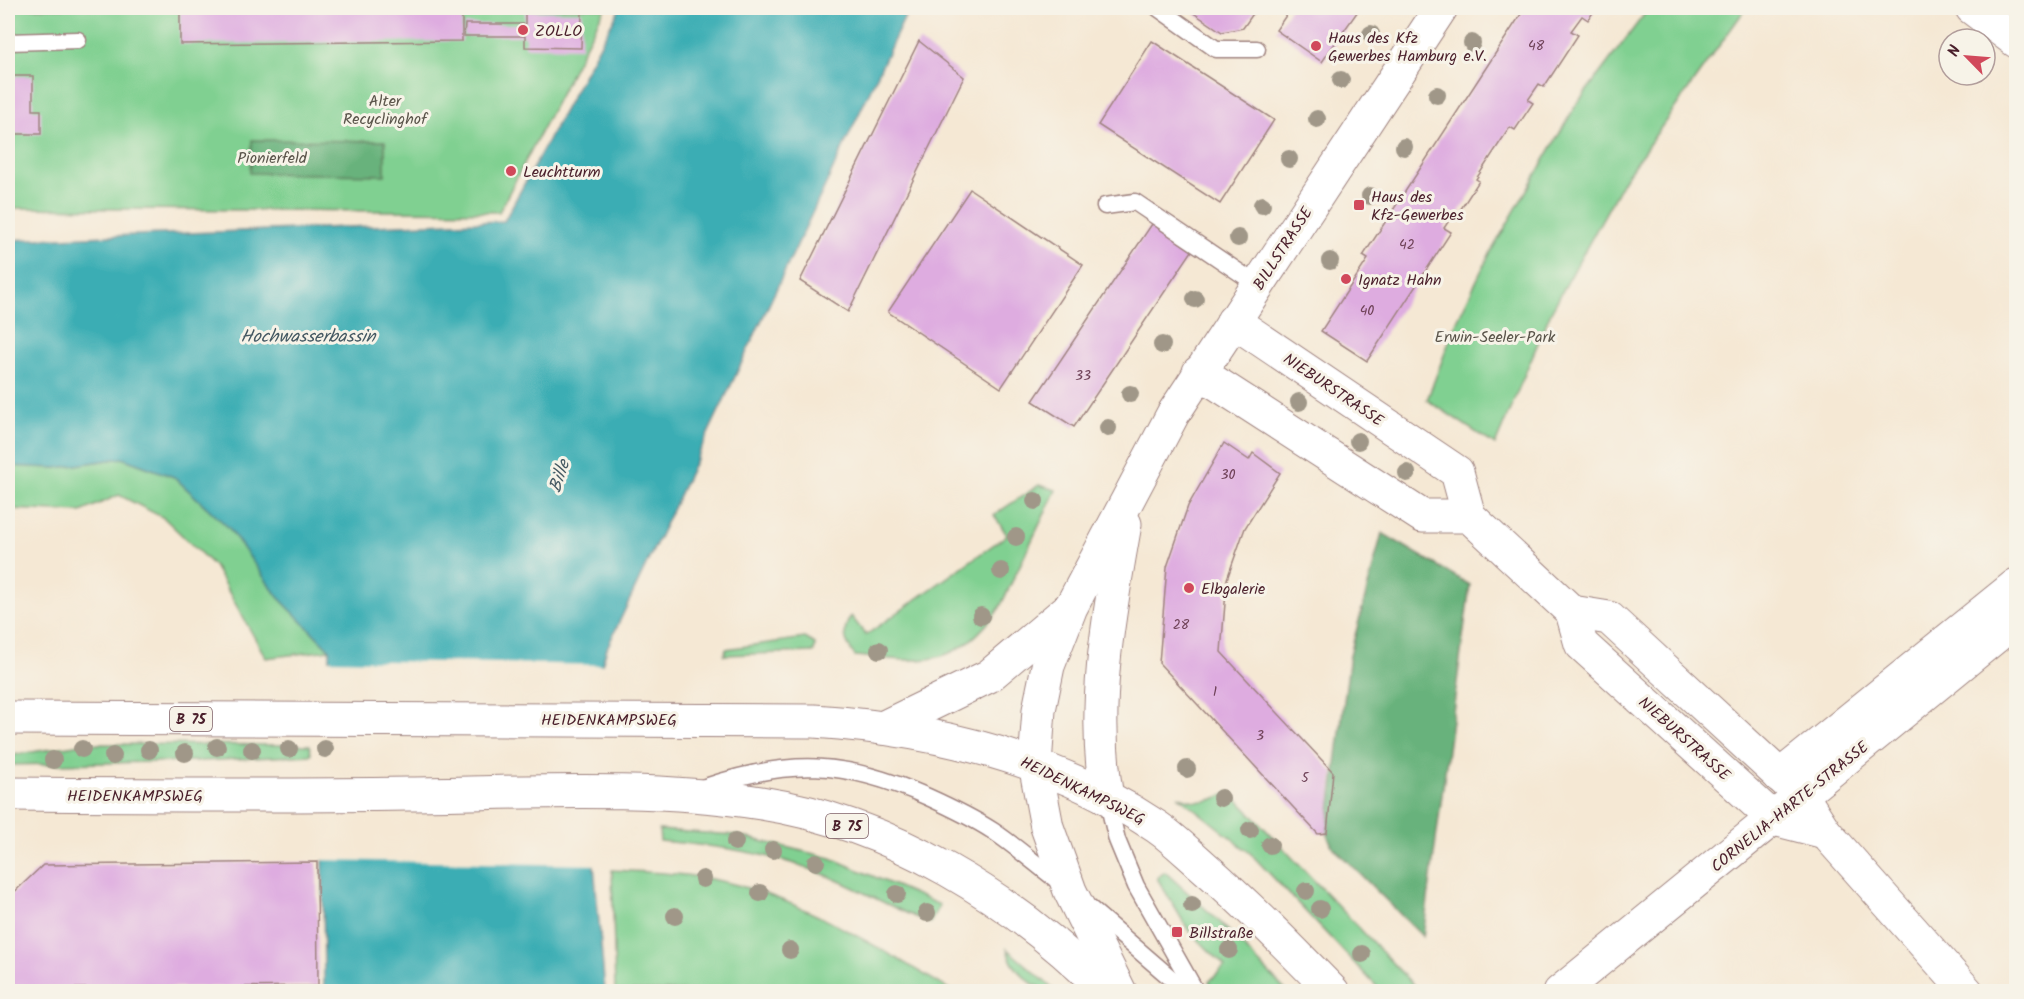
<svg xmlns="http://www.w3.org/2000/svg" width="2024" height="999" font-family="Kalam,sans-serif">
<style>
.green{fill:#80d091;stroke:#65785e;stroke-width:1.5}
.forest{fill:#68b27b;stroke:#596853;stroke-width:1.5}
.water{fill:#3badb4;stroke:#426670;stroke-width:1.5}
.pier{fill:#f5e8d4}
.building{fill:#deace0}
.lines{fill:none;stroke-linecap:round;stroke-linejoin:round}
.lane-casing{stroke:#a08480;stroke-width:19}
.street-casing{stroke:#a08480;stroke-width:35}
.secondary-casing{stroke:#a08480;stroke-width:35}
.primary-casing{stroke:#a08480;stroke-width:35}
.lane{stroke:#fff;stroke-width:16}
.street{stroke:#fff;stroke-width:33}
.secondary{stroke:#fff;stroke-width:33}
.primary{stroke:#fff;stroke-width:33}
.tree{fill:#a09788}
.poi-dot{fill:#d1495b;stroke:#f7f3e8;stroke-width:2}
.labels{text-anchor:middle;stroke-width:6;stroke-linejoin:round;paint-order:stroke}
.number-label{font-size:14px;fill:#6f4258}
.shield{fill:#f7f3e8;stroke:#7e5f64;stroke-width:1.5}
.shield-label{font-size:15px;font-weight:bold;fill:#4a1f2b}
.poi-label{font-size:16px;fill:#4a1f2b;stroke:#f7f3e8;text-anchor:start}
.park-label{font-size:16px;fill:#5a544a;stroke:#f7f3e8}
.street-label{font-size:16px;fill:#4a1f2b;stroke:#f7f3e8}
.water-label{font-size:18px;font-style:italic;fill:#445862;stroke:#f7f3e8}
</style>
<rect width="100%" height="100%" fill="#f7f3e8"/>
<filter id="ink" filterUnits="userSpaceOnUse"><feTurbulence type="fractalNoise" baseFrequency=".0167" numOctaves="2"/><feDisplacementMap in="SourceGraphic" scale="12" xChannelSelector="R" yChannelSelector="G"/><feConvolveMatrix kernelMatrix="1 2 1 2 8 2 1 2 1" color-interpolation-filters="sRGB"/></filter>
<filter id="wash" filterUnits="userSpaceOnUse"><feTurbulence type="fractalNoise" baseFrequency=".008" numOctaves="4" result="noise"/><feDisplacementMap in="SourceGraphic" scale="24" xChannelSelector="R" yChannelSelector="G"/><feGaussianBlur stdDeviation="1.35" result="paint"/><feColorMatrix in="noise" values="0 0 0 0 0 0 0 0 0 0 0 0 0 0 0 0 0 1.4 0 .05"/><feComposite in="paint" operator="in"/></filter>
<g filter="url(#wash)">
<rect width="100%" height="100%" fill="#f5e8d4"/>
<!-- green -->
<g class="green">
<path d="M8,8h597l-106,204 -491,-4z"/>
<path d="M1649,8h97l-121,170 -74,134 -56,133 -68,-45 30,-79 31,-64 88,-152z"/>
<path d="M122,458l52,19 55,51 49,69 52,53 -64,8 -52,-92 -50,-48 -45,-23 -38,17 -73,-3v-43l48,2z"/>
<path d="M1039,485l17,5 -57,119c-45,61 -76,53 -144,47 -10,-13 -14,-25 -4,-40l15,19 141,-100 -13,-20z"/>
<path d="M805,638l10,6 -1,8 -90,3 2,-6z"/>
<path d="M81,744l229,1 1,10 -108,6 -195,4v-9z"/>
<path d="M1230,792l189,199h-38l-131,-138 -72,-57c21,9 32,6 52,-4z"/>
<path d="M659,830l77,5 95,23 109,47 -10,18c-40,-15 -77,-38 -117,-53 -52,-19 -99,-24 -153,-29z"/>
<path d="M612,870c37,2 76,3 113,12 79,18 158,68 227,109h-337z"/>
<path d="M1165,872l55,50 66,69h-72l-5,-9 16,-16 -36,-35 -32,-53z"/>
<path d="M1007,949l49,42c-21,1 -45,-22 -49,-42z"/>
</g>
<!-- forest -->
<g class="forest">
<path d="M252,140l133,1v34l-135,-2z"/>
<path d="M1382,533l88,52 -47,352 -91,-91 -5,-13 23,-178z"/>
</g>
<!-- water -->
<path class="water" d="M620,8h289l-302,640 -25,80 23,263h-281l-1,-127 7,-214 -52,-53 -49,-69 -55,-51 -52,-19 -66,10 -48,-2v-226l496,-19z"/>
<!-- pier -->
<path class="pier" d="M327,660l278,5 -20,63 13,137 -277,-5z"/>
<g id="blocks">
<!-- building -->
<g class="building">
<path d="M180,8h282v33l-282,3z"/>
<path d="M1186,8h71l-14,20 -21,4z"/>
<path d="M1291,8h69l-38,54 -46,-32z"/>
<path d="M1525,8h71l-8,12 -6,-4 -11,15 7,4 -34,52 -5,-3 -11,16 5,3 -18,27 -5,-3 -34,52 3,2 -22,34 -3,-2 -10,15 7,4 -84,129 -46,-30 47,-72 -5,-3z"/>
<path d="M525,11l57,1 -1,36 -56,-1v-11h-61l1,-12h60z"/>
<path d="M919,41l45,36 -116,235 -48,-31z"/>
<path d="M1152,41l122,79 -54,84 -122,-79z"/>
<path d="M8,76h25v34h8v24h-33z"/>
<path d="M970,189l113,76 -82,123 -113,-76z"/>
<path d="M1152,224l40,27 -118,176 -41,-26z"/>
<path d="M1224,443l25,17 4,-7 27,20 -35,55 -18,51 -6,73 112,120 -6,61 -9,1 -159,-171 8,-96 21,-61z"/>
<path d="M317,862l1,124 -310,3v-91l35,-33z"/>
</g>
</g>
</g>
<g filter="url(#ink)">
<use href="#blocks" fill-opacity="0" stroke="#a08480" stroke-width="1.5"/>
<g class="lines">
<!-- lane casing -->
<g class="lane-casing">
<g id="lane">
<path d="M1158,8l58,41h41"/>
<path d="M8,42l70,-2"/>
<path d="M1105,206l30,-4 123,83"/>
<path d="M702,788c87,-30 143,-28 226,9 22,10 45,21 65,34 24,16 46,36 69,53"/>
<path d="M1107,798l10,42 19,46 60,106"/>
<path d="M1086,905l101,87"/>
</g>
</g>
<!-- street casing -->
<g class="street-casing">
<g id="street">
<path d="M1972,8l44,33"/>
<path d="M1233,321l224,151 12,44 103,96 9,32 193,175 51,13"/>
<path d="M1199,372l223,144h47"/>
<path d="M1572,612l37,6 193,178 23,36 142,160"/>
<path d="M1780,776l236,-191"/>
<path d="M1560,992l456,-372"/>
</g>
</g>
<!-- secondary casing -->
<g class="secondary-casing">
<g id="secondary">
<path d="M882,728l107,-52 78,-66"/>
<path d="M1107,798c-16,-91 2,-184 18,-274"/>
<path d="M1120,992l-50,-101 -23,-64 -12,-63 4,-54 9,-44 23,-59 102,-193 268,-406"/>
</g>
</g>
<!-- primary casing -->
<g class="primary-casing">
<g id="primary">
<path d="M8,718l806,3c122,8 240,37 343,106 16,11 31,26 45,38 46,40 88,83 131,127"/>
<path d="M8,794c133,1 266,2 400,0 117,-1 236,-9 353,9 131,20 253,96 346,189"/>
</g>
</g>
<!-- lane -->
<use href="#lane" class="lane"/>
<!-- street -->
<use href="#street" class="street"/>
<!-- secondary -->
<use href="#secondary" class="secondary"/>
<!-- primary -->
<use href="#primary" class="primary"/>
</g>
<!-- trees -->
<g class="tree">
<circle cx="1371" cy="34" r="9"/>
<circle cx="1472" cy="43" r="9"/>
<circle cx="1341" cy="80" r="9"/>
<circle cx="1437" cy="95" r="9"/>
<circle cx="1317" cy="119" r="9"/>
<circle cx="1404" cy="147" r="9"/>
<circle cx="1289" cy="159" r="9"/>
<circle cx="1370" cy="196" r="9"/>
<circle cx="1262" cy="205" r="9"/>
<circle cx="1238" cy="238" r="9"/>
<circle cx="1330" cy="261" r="9"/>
<circle cx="1195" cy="299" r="9"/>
<circle cx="1162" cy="345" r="9"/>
<circle cx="1130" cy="394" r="9"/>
<circle cx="1299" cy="402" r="9"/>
<circle cx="1108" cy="428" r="9"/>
<circle cx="1358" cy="441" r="9"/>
<circle cx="1407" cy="473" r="9"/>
<circle cx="1035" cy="501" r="9"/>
<circle cx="1016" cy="537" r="9"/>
<circle cx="1001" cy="571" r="9"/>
<circle cx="981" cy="616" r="9"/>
<circle cx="879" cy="650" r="9"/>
<circle cx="217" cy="747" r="9"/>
<circle cx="82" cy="749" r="9"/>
<circle cx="289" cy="749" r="9"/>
<circle cx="325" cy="749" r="9"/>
<circle cx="149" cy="750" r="9"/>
<circle cx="252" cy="750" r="9"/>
<circle cx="185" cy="753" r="9"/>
<circle cx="113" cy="756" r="9"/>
<circle cx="53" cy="760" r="9"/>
<circle cx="1187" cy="769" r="9"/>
<circle cx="1221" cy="798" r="9"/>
<circle cx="1250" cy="830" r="9"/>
<circle cx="735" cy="842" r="9"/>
<circle cx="1270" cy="845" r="9"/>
<circle cx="773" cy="850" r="9"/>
<circle cx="816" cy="862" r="9"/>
<circle cx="703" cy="879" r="9"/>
<circle cx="1306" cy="891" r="9"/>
<circle cx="760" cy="893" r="9"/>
<circle cx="897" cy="894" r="9"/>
<circle cx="1192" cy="905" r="9"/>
<circle cx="1320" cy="909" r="9"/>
<circle cx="927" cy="913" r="9"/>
<circle cx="675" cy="916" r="9"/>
<circle cx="790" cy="950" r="9"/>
<circle cx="1229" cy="950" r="9"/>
<circle cx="1362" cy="954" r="9"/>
</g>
</g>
<!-- markers -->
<g class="poi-dot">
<circle cx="523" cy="30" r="6"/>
<circle cx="1316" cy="46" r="6"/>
<circle cx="511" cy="171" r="6"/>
<rect x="1353" y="199" width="12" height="12" rx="3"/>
<circle cx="1346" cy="279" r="6"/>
<circle cx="1189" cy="588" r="6"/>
<rect x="1171" y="926" width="12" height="12" rx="3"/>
</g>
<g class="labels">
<!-- number labels -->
<g class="number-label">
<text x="1536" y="50">48</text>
<text x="1407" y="249">42</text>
<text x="1367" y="315">40</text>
<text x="1083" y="380">33</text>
<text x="1228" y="479">30</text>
<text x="1181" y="629">28</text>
<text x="1215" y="696">1</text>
<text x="1260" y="740">3</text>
<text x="1305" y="782">5</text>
</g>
<!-- shield labels -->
<g class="shield">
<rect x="170" y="707" width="42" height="24" rx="4.5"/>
<rect x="826" y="814" width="42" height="24" rx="4.5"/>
</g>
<g class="shield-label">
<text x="191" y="724">B 75</text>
<text x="847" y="831">B 75</text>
</g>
<!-- poi labels -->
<g class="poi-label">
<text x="535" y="36">ZOLLO</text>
<text x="1328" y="43">Haus des Kfz<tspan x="1328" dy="18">Gewerbes Hamburg e.V.</tspan></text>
<text x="523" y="177">Leuchtturm</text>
<text x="1371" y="202">Haus des<tspan x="1371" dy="18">Kfz-Gewerbes</tspan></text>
<text x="1358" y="285">Ignatz Hahn</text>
<text x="1201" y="594">Elbgalerie</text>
<text x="1189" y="938">Billstraße</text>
</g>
<!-- park labels -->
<g class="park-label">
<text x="385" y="106">Alter<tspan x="385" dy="18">Recyclinghof</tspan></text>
<text x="272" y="163">Pionierfeld</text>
<text x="1495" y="342">Erwin-Seeler-Park</text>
</g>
<!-- street labels -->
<g class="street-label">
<text transform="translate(1282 248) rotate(-57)" y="6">BILLSTRASSE</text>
<text transform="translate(1334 389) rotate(34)" y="6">NIEBURSTRASSE</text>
<text x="609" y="725">HEIDENKAMPSWEG</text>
<text transform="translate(1685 738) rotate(42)" y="6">NIEBURSTRASSE</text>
<text transform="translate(1083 790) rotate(26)" y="6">HEIDENKAMPSWEG</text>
<text x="135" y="801">HEIDENKAMPSWEG</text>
<text transform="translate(1789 806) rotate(-39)" y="6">CORNELIA-HARTE-STRASSE</text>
</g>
<!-- water labels -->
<g class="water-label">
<text x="308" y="342">Hochwasserbassin</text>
<text transform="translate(559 476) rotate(-72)" y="6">Bille</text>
</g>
</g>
<!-- margin -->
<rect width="2024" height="999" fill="none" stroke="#f7f3e8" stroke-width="30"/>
<!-- north arrow -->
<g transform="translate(1967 57) rotate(295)"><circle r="28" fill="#f7f3e8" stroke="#b29e9c" stroke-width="1.5"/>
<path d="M0-4.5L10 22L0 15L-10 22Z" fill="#d1495b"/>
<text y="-9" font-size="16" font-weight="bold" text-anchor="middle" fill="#4a1f2b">N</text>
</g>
</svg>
